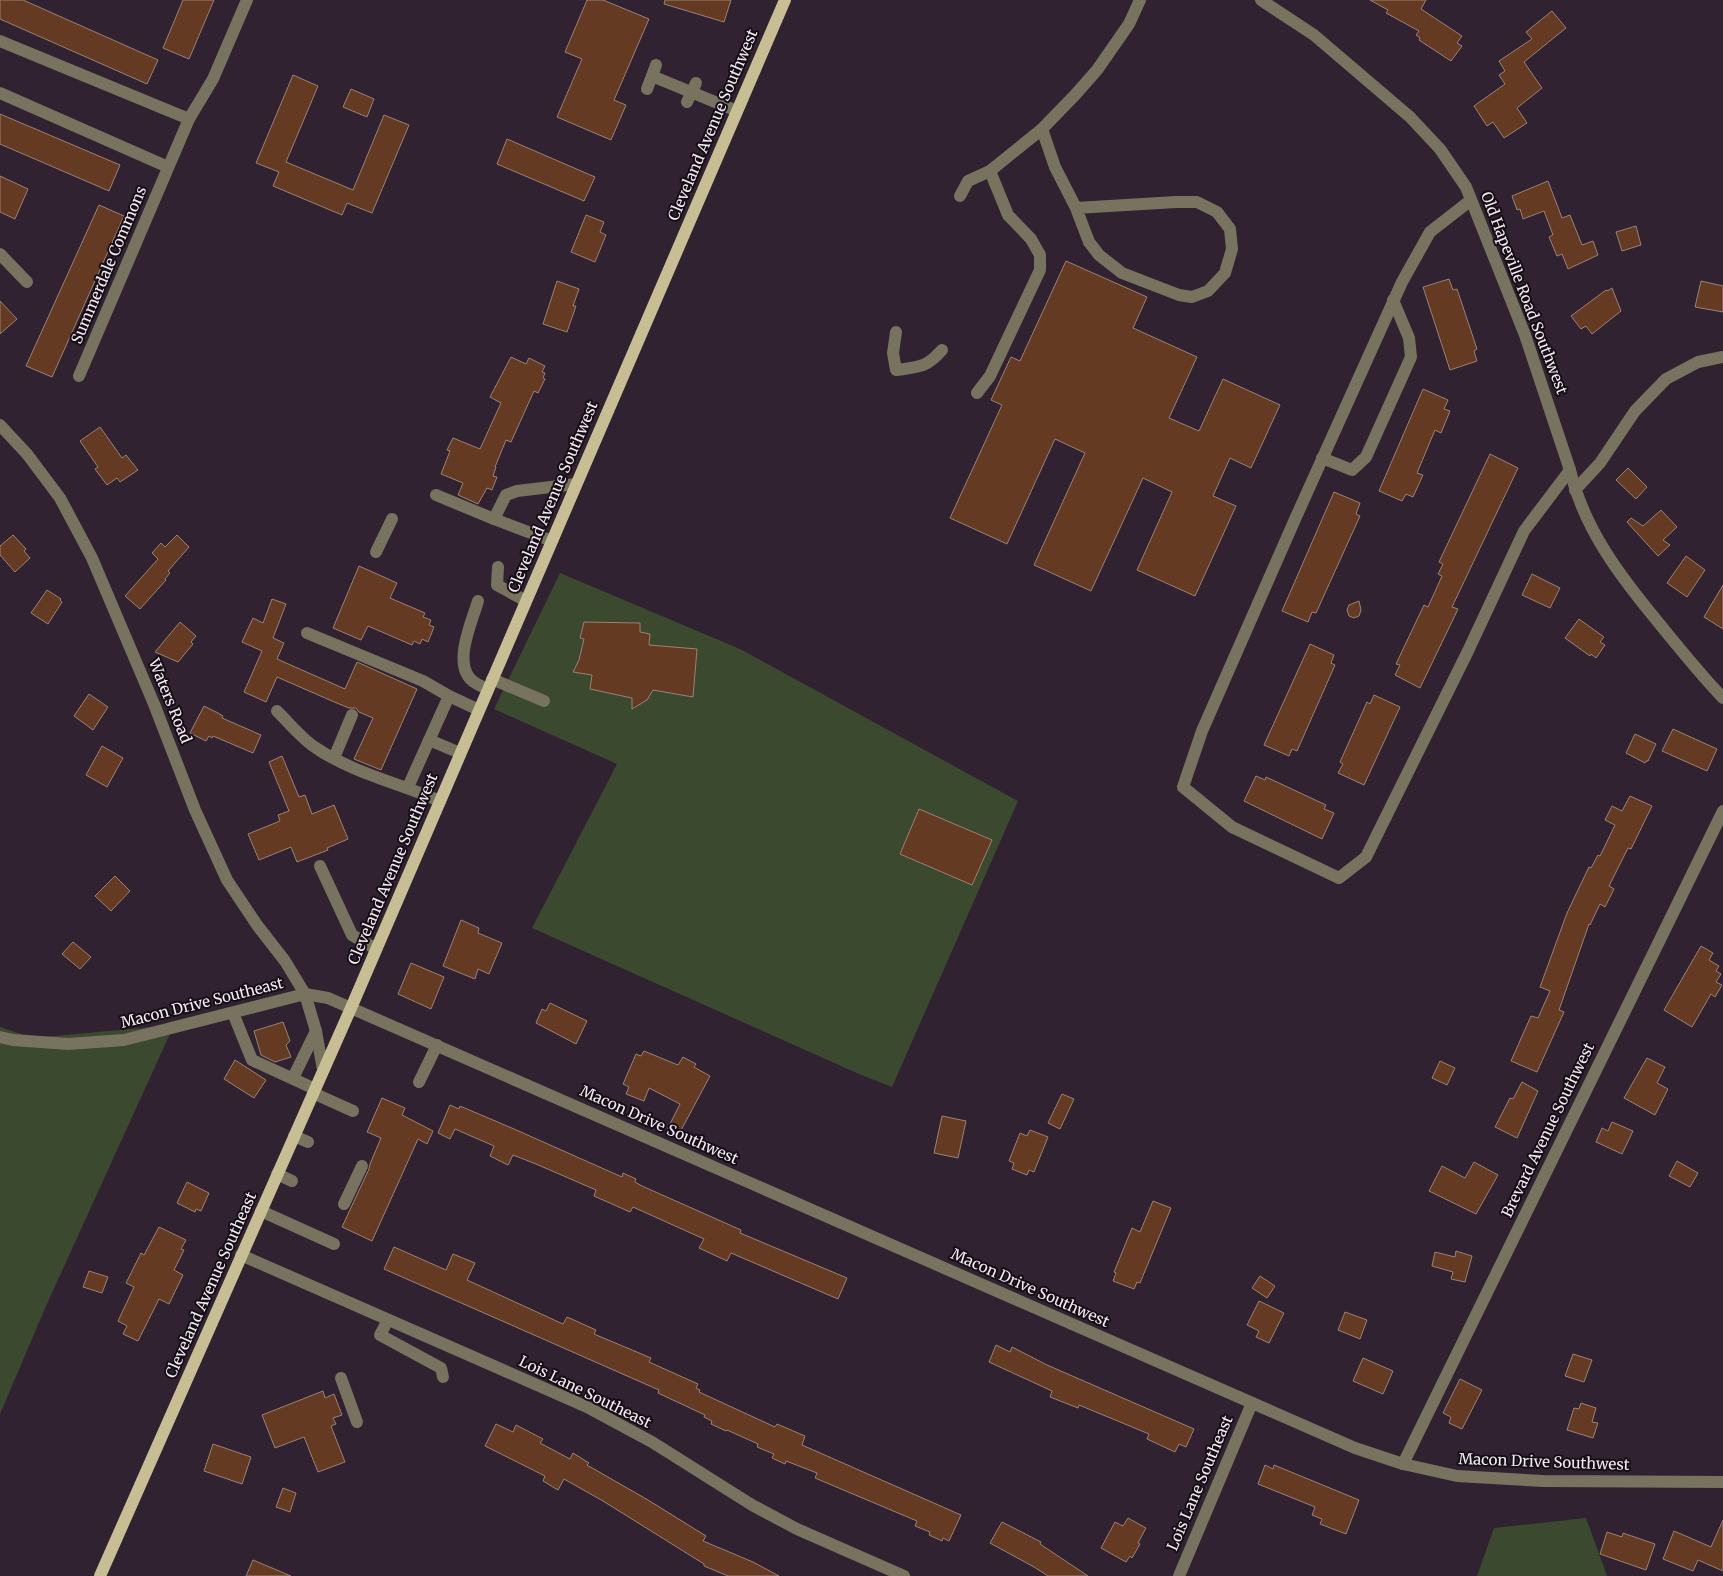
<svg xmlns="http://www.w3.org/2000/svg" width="1723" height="1576" font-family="Merriweather,serif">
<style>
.green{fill:#3b492f}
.building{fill:#643b22;stroke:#9a8274}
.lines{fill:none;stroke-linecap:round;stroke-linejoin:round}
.minor{stroke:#77735e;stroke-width:12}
.major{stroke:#c8be93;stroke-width:12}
.labels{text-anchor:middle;stroke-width:4;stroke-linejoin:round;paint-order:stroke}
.street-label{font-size:15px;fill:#f5ebf5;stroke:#150e15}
</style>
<rect width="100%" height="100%" fill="#312232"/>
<!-- green -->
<g class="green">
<path d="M560,573l180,76 278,152 -126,286 -33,-13 -327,-146 85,-164 -123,-55z"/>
<path d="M174,1025l-128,281 -46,108v-387l33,11z"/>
<path d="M1586,1518l21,58h-130l17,-48z"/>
</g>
<!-- building -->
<g class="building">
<path d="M0,0h23l135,60 -11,24 -147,-65z"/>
<path d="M183,0h31l-25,59 -26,-11z"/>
<path d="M587,0h16l46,19 -35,81 12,5 -15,35 -54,-23 25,-58 -17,-7z"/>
<path d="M665,0h66l-7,22 -60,-18z"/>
<path d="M1370,0h56l-5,9 41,27 -5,7 5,3 -11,15 -32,-21 1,-2 -4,-3 3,-4 -33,-18 2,-3z"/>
<path d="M1552,11l14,17 -42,34 18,26 -25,20 10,15 -23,15 -11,-16 -6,4 -13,-20 31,-22 -6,-9 6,-4 -6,-10 33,-22 -6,-7z"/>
<path d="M293,75l25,11 -32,76 67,28 31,-75 25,10 -37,88 -25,-10 -5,12 -69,-29 6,-14 -23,-9z"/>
<path d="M351,89l23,10 -7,18 -24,-10z"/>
<path d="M0,114l120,51 -11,26 -109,-47z"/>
<path d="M507,139l88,38 -11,24 -87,-37z"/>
<path d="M0,176l28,13 -13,30 -15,-7z"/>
<path d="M1548,181l14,37 8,-3 12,30 11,-4 5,14 -30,14 -6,-15 -5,2 -8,-19 4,-2 -9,-24 -21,8 -3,-10 -3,1 -5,-14z"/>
<path d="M99,205l25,11 -72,161 -26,-11z"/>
<path d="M586,215l18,7 -4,10 6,3 -11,27 -24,-10z"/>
<path d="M1636,226l5,19 -19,6 -6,-19z"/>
<path d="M1066,261l81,36 -14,31 64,29 -28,61 30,13 24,-52 57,26 -29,63 -21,-10 -17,38 23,10 -41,90 -58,-26 35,-78 -29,-14 -52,113 -57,-26 51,-112 -30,-14 -48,105 -57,-26 52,-113 -11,-5 20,-43 9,4z"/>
<path d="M1449,279l4,11 4,-1 20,60 -3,2 3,10 -27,9 -27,-83z"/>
<path d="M557,281l22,8 -6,17h3l-9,26 -24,-8z"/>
<path d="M1701,281l22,5v26l-28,-5z"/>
<path d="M1612,288l9,23 -29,23 -6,-8 -5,3 -10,-13 35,-26 1,1z"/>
<path d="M0,301l17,18 -17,15z"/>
<path d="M511,357l15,7 3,-6 16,8 -3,6 3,1 -2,5 2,1 -7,14 -4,-2 -23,51 -5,-2 -11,27h1l-3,9 4,1 -5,13 -5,-2 -9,16 -20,-9 5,-12 -22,-9 9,-23 -3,-1 6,-12 27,11 21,-46 -11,-6z"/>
<path d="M1423,389l25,11 -4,9 6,2 -9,22 -6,-3 -18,43 6,2 -10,22 -7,-3 -4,7 -23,-10z"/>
<path d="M100,427l22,31 4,-3 12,15 -18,12 -3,-4 -10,7 -12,-16 3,-2 -18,-26z"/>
<path d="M1490,454l28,14 -66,139 6,2 -38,79 -25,-13 5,-10 -4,-1 28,-59 4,2 14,-31 -4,-2 5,-10 -4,-2z"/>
<path d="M1628,468l19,19 -11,12 -20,-19z"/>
<path d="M1334,492l26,11 -4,11 4,2 -44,97 -4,-1 -4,10 -26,-11z"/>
<path d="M1661,510l16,17 -14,13 7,5 -12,11 -31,-34 4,-4 12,8z"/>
<path d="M13,535l13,14 -2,2 6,7 -15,14 -15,-17v-9z"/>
<path d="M177,535l12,12 -21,24 2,2 -5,6 1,1 -26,29 -15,-13 33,-37 -6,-6 9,-10 4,4z"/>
<path d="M1686,556l19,14 -18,27 -20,-14z"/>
<path d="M359,566l38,17 -7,15 35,15 -2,4 8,3 -2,5 5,2 -6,15 -6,-3 -2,5 -6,-3 -2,4 -44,-19 -7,14 -28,-12z"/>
<path d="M1532,574l28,14 -10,20 -28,-13z"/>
<path d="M1723,585v44l-19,-12z"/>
<path d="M47,590l14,9 -1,1 2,2 -14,22 -17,-11z"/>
<path d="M272,599l14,5 -13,34 11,5 -7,16 68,30 12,-27 60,27 -36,81 -27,-11 19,-41 -14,-6 -3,-4h-7l-17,-7 -55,-24 -11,25 -22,-10 18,-41 -20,-9 11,-24 10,5z"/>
<path d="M1359,601l2,9 -2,6 -5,2 -5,-2 -2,-6 2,-5z"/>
<path d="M1579,619l25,18 -4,5 5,3 -9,13 -5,-4 -1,2 -25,-18z"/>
<path d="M180,622l16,14 -5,6 2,2 -15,18 -23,-10z"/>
<path d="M584,622l56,1v9l10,2 -1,11 48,4 -4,48 -40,-7 -6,10 -15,9v-11l-42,-9 2,-14 -19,-3 6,-12 5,-21 -4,-1z"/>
<path d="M1310,644l24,11 -3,8 4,2 -38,86 -5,-2 -3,7 -25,-11z"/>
<path d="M89,694l19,13 -15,23 -19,-14z"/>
<path d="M1374,695l26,12 -36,78 -26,-12 5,-9 -3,-2 27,-60 3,2z"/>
<path d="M204,706l14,7 5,3 -1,2 39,17 -8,18 -40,-17 -1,2 -3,-2 -3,5 -16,-8z"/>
<path d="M1673,729l44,20 -10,22 -45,-20z"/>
<path d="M1635,734l21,10 -8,17h-2l-1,2 -19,-10z"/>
<path d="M102,746l21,12 -16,29 -21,-12z"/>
<path d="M282,756l17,41 6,-2 7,19 22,-9 14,34 -21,9 1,2 -31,12 -6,-15 -32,13 -11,-26 32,-13 -2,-6 11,-4 -20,-49z"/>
<path d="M1256,776l9,4 1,-3 60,28 -2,4 10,4 -12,26 -78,-38z"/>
<path d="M1630,796l22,10 -21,43 -3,-1 -19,38 5,3 -9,18 -5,-3 -10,21 -1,-1 -30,86 5,2 -27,60 -26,-11 20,-45 7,2 12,-27 -10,-4 27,-74 22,-46 2,1 7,-13 2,1 15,-31 -10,-5 7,-14 10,5z"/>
<path d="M919,809l73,31 -20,45 -72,-31z"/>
<path d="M115,876l15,15 -19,20 -16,-15z"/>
<path d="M461,920l18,8 -1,5 24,10 -13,31 -11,-5 -3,10 -32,-13z"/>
<path d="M73,942l18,15 -11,12 -18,-15z"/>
<path d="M1701,946l12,7 -4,7 10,6 -3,5 5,3 -5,8 6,3 -7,12 -4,-3 -19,33 -28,-17z"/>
<path d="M411,963l33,14 -13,32 -33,-15z"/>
<path d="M550,1003l37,18 -11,23 -40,-21 6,-14 4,2z"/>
<path d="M283,1022l7,19 -4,4 5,12 -16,5 -14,-7 -7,-24z"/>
<path d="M644,1051l34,14 5,-8 13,7 -2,3 16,9 -32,60 -11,-6 13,-26 -31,-16 -5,13 -18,-7 3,-7 -6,-3 13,-30 5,2z"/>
<path d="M1647,1058l18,9 -8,16 11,6 -13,26 -31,-17z"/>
<path d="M235,1060l31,20 -12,18 -30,-19z"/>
<path d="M1440,1061l15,7 -8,17 -15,-7z"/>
<path d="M1522,1082l16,9 -21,47 -22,-11 15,-29 3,1z"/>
<path d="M1062,1094l12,5 -14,30 -12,-6z"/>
<path d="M382,1098l23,10 -3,7 31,16 -6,13 -9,-5 -46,102 -30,-14 27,-58 1,-5 11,-26 -14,-6z"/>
<path d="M450,1105l9,4 1,-3 54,23 108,48 1,-4 13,6 -1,3 7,4 99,44 -1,3 107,45 -9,21 -107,-46 -4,8 -28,-13 5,-9 -71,-32 -3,5 -36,-16 2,-6 -60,-26 -23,-9 -5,10 -18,-9 4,-10 -39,-17 -5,10 -12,-6z"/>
<path d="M942,1116l24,5 -8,37 -24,-5z"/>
<path d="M1612,1122l21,9 -11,23 -26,-12 6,-14 6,3z"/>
<path d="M1030,1130l18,7 -14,35 -5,-2 -2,5 -15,-6 2,-6 -5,-2 11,-28 7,3z"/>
<path d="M1677,1161l21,12 -8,14 -21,-11z"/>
<path d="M1474,1162l24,13 -22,39 -47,-23 13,-25 23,12z"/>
<path d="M187,1182l22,11 -8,18 -5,-2 -1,3 -18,-9z"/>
<path d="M1153,1201l18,7 -31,75 -3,-1 -3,7 -21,-8 3,-8 -2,-1 18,-44 8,4z"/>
<path d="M159,1227l27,13 -5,9 3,1 -10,20 9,5 -14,29 -10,-5 -21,42 -15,-7 4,-8 -9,-5 16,-34 -8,-4 15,-30 3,2z"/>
<path d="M394,1247l52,23 7,-16 22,9 -8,17 96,44 4,-7 29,13 -2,4 57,24 -2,4 49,22 -2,4 4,2 -1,2 76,35 2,-3 28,12 -3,9 159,70 -12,26 -6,-3 -1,3 -13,-6 1,-3 -15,-6 2,-5 -102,-43 2,-5 -31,-12 -1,3 -13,-6 2,-4 -17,-7 1,-3 -31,-14 -1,1 -15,-7 1,-3 -8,-4 1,-2 -47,-22 1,-3 -275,-121z"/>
<path d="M1456,1251l16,5 -7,26 -14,-3 2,-7 -21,-6 3,-14 20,5z"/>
<path d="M89,1271l19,6 -6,16 -19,-6z"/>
<path d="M1260,1276l15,10 -8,12 -15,-10z"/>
<path d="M1259,1301l25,12 -15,30 -13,-6 3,-6 -12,-6z"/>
<path d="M1345,1312l22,8 -7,19 -22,-9z"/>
<path d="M996,1345l14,7 2,-5 35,18 147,64 -8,18 -7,-3 -4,8 -28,-13 2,-5 -70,-29 -1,3 -28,-11 2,-6 -63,-29z"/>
<path d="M1573,1354l19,6 -8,22 -19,-6z"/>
<path d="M1363,1358l30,13 -10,23 -30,-13z"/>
<path d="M1460,1379l22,11 -20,39 -13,-6 2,-6 -8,-4z"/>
<path d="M323,1391l2,7 9,-4 8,21 -9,3 3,6 -5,2 14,36 -27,10 -14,-35 -29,11 -13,-33z"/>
<path d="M1581,1403l15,5 -4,14 6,1 -5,15 -26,-8 7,-22 5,1z"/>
<path d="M496,1424l17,8 3,-7 27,14 -3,4 30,16 3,-6 16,10 -2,2 61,35 58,36 -3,5 50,21 26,14h-51l-24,-10v-2l-101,-63 -39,-22 -6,11 -15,-9 2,-5 -60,-30z"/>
<path d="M213,1444l38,13 -9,27 -38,-13z"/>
<path d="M1265,1465l8,4 1,-4 85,35 -13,34 -26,-10 2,-5 -10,-4 3,-8 -57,-23z"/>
<path d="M283,1488l13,5 -6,19 -14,-5z"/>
<path d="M1128,1518l18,10 -8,15 2,1 -8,14 -2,-2 -4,6 -25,-14 14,-26 8,4z"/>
<path d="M1723,1520v51l-25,-11 -5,11 -30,-12 11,-28 37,16z"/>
<path d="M1002,1522l39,20 -1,2 48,32h-40l-14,-9 -44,-24z"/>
<path d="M1607,1532l15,5 1,-4 32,11 -9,26 -46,-16z"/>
<path d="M253,1560l38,16h-45z"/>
</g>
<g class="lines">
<!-- minor -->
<g class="minor">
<path d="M1261,0l53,35 96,82 30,32 26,38 59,148 45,135c14,59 50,106 88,152 21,26 42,52 65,76"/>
<path d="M0,41l189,78"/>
<path d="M656,65l-4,11 85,35"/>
<path d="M647,89l5,-13"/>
<path d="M0,93l168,74"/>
<path d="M687,102l9,-19"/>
<path d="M1042,129l13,38 21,41 13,34 10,13 23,18 57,22 13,2 16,-6 17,-18 7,-24 -2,-20 -13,-17 -20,-10h-21l-100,6"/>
<path d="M960,196l8,-15 22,-10 52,-42 33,-34 22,-25 32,-46 11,-24"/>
<path d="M1471,200l-41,32 -28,50 -106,235 -94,214 -19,56 49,40 107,51 27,-21 102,-206 56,-120 46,-61"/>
<path d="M0,254l27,28"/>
<path d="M896,332l-3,21 3,17c23,-3 30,-2 46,-20"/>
<path d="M79,376l110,-257 24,-40 34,-79"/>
<path d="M977,393l13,-17 50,-106v-15l-9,-16 -23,-24 -18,-44"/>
<path d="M0,425l27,29 33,44 32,60 62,146 41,106 32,70 30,45 28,36 20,33 11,37 7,39"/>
<path d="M1322,458l30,12 14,-13 45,-100 -2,-19 -16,-38"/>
<path d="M1575,490l25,-27 35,-52 31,-32 32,-17 25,-5"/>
<path d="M436,495l58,24"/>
<path d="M552,541l-58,-22 12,-24 11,-4 59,-7"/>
<path d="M376,552l16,-33"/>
<path d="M498,567l-1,18 29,16"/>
<path d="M478,601c-6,21 -27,65 -4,81 4,3 9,5 14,7"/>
<path d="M307,633l116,48 26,15"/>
<path d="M492,679l52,22"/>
<path d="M277,711c12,12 25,28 39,37 37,25 83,35 124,53"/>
<path d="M429,740l31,13"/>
<path d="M334,758l18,-43"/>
<path d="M408,787l41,-91 30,14"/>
<path d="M320,866l32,69 24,14"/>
<path d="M233,1013l19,47 63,29"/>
<path d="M0,1037l13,3 55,4 56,-4 181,-46 23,4 1027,450 48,16 54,12 86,5 180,1"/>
<path d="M293,1078l23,-47"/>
<path d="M419,1082l18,-37"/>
<path d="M313,1093l40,18"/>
<path d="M294,1136l14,6"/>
<path d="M277,1174l15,7"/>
<path d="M344,1204l18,-38"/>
<path d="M261,1211l73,33"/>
<path d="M241,1255l346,152 65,35 100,63 45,24 107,47"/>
<path d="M388,1320l-8,15 61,33 2,9"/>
<path d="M341,1378l16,44"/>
<path d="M1403,1464l320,-653"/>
<path d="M1179,1576l73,-173"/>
</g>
<!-- major -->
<path class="major" d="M100,1576l251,-568 434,-1008"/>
</g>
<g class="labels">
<!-- street labels -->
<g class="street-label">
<text transform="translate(713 125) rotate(-67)" y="5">Cleveland Avenue Southwest</text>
<text transform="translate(109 265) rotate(-67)" y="5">Summerdale Commons</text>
<text transform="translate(1524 293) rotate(69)" y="5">Old Hapeville Road Southwest</text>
<text transform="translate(553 497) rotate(-67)" y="5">Cleveland Avenue Southwest</text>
<text transform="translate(170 701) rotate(68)" y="5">Waters Road</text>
<text transform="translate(393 869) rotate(-67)" y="5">Cleveland Avenue Southwest</text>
<text transform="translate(202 1003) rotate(-14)" y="5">Macon Drive Southeast</text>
<text transform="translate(659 1125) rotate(24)" y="5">Macon Drive Southwest</text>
<text transform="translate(1548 1130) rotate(-64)" y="5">Brevard Avenue Southwest</text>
<text transform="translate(211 1285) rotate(-66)" y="5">Cleveland Avenue Southeast</text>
<text transform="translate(1030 1288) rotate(24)" y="5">Macon Drive Southwest</text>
<text transform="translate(585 1392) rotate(26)" y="5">Lois Lane Southeast</text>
<text transform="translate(1544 1462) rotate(2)" y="5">Macon Drive Southwest</text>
<text transform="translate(1200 1483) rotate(-67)" y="5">Lois Lane Southeast</text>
</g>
</g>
</svg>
